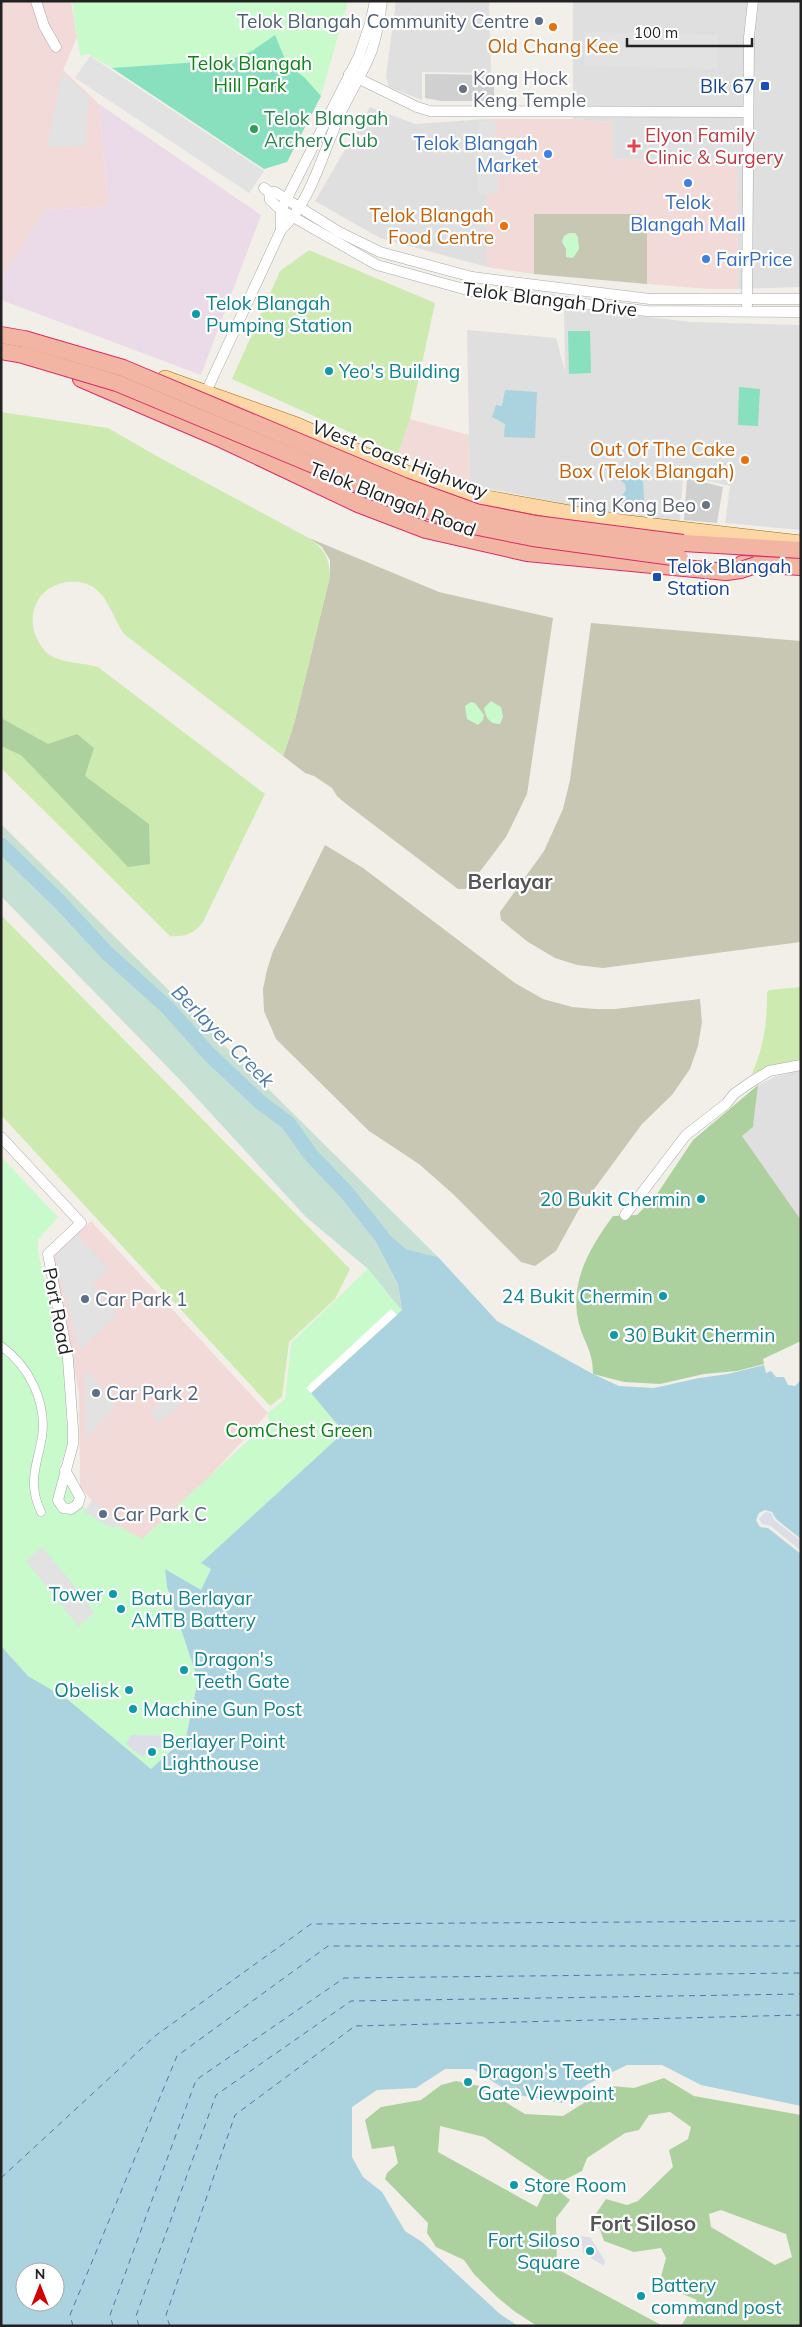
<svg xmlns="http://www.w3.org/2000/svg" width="802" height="2327" font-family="Mulish,sans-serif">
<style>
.residential{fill:#e0dfdf}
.commercial{fill:#f2dad9}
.industrial{fill:#ebdbe8}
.religious{fill:#d0d0d0}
.construction{fill:#c7c7b4}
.grass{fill:#cdebb0}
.forest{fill:#add19e;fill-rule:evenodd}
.wetland{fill:#c6e0d4}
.park{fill:#c8facc}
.pitch{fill:#88e0be}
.parking{fill:#e2e2e2}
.plaza{fill:#dddde8}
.water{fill:#aad3df;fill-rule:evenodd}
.pier{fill:#fff}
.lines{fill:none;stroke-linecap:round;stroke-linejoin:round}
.river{stroke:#aad3df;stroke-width:15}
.ferry{stroke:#4a7aab;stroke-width:1;stroke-dasharray:6 5;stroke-linecap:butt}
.pedestrian-casing{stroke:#a9a9a9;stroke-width:9}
.minor-casing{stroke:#a9a9a9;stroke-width:11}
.primary-casing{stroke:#a06b00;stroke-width:16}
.trunk-casing{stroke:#dc2a67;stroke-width:18}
.pedestrian{stroke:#fff;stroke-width:8}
.minor{stroke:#fff;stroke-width:10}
.primary{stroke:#fcd6a4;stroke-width:15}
.trunk{stroke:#f2b4a3;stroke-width:16}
.trunk-bridge-casing{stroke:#dc2a67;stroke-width:18;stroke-linecap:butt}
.trunk-bridge{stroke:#f2b4a3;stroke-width:16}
.service-dot{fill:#5c6f8a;stroke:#fff;stroke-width:2}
.food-dot{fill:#e8710a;stroke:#fff;stroke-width:2}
.transit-dot{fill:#1a4fb4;stroke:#fff;stroke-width:2}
.worship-dot{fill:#6b7280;stroke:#fff;stroke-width:2}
.leisure-dot{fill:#2e9e5b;stroke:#fff;stroke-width:2}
.health-dot{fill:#e0444e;stroke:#fff;stroke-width:2}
.shop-dot{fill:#3f7fe0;stroke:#fff;stroke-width:2}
.culture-dot{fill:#0f9aa8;stroke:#fff;stroke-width:2}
.labels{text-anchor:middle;stroke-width:4.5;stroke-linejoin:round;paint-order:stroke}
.service-label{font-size:19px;fill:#4e5e75;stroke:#fff;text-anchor:start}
.food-label{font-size:19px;fill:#c56008;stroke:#fff;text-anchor:end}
.park-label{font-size:19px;fill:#0c8416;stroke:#fff}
.worship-label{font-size:19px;fill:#5b616d;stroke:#fff;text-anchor:start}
.transit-label{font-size:19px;fill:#164399;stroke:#fff;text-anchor:end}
.leisure-label{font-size:19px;fill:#27864d;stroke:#fff;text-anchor:start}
.health-label{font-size:19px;fill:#be3a42;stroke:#fff;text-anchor:start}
.shop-label{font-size:19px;fill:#366cbe;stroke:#fff;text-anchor:end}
.street-label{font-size:19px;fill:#222;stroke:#fff}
.culture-label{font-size:19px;fill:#0d838f;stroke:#fff;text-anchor:start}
.water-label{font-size:20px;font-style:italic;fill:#4a7aab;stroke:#fff}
.quarter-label{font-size:21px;font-weight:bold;fill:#555;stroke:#fff}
</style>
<rect width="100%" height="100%" fill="#f2efe9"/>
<!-- residential -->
<g class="residential">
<path d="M396,1h93l2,72 -69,-1v28l-33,-13 -3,-11z"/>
<path d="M573,1h228v286l-67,2 4,-4 -1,-125 -125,-1v-37l-39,-3z"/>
<path d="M370,107l45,17 71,-5 1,148 -107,-29 -65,-37z"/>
<path d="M564,307l127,15 110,3v205l-76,-7 5,-37 -47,-11 -3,46 -80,-10 -130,-26 -3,-155 89,8 9,33z"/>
<path d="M801,1070v150l-59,-84 11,-9 5,-42 19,-9z"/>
</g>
<!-- commercial -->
<g class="commercial">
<path d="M1,1h70l6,36 -14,33 36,34 9,102 -62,4 -45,69z"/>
<path d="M486,119h87l39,3v37l125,1 1,125 -4,4h-24l-63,-5v-64l-113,-6v60l-47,-7z"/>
<path d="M410,419l59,16 1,50 -72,-31z"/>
<path d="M91,1221l177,192 -129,141 -59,-67 -1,-93 -26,-139z"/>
</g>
<!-- industrial -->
<path class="industrial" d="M99,104l162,111 -60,160 -200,-75v-21l45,-69 62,-4z"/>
<!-- religious -->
<g class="religious">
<path d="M425,74l69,1v26h-53l-16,-3z"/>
<path d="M687,478l36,9 -6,36 -33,-3z"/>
</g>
<!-- construction -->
<g class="construction">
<path d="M534,214h106l7,6v64l-113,-10z"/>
<path d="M309,538l130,54 114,26 -26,176 -21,43 -37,49 -4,3h-7l-113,-86 -8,-7 -5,-8 -18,-12 -9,-3 -22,-17 11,-32 36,-148v-16l-8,-13z"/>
<path d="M591,623l210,18v301l-198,26 -26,-3 -22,-7 -27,-16 -27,-22 -1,-8 44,-61 19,-42 7,-29z"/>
<path d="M325,845l38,23 152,115 28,16 29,8 23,2h20l85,-10 2,23 -4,24 -8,23 -18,26 -30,29 -64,87 -22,40 -21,15 -14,-4 -68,-68 -34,-30 -50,-33 -93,-92 -12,-28 -1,-22 4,-19 6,-19z"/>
</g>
<!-- grass -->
<g class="grass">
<path d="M309,250l126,53 -25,116 -12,35 -166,-75 48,-108z"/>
<path d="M1,412l107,16 54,31 147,79c15,11 20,19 21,38l-36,148 -11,32 -159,-122c-11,-16 -15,-36 -31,-47 -7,-5 -17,-6 -25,-5 -27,3 -41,27 -33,52 3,8 8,17 15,21 14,9 32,7 48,12l167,127 -62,128c-9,12 -18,15 -33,14l-169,-168z"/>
<path d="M1,915l349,354 -15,30 -46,43 -7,55 -12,9 -269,-291z"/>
<path d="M801,987v73l-32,6 -17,8c12,-30 15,-49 15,-81l2,-3z"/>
</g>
<!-- forest -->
<g class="forest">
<path d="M1,718l47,26 29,-10 17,14 -9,28 64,48 1,40 -22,3 -107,-112 -20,-9z"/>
<path d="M758,1085l-5,42 -11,9 59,84v121l-38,18 1,5 -27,7 -33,3 -44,10 -36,-2 -31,-8c0,-26 -11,-33 -15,-55 -8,-39 13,-73 35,-103l24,-1 18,-18 38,-57z"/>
<path d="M664,2078l30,18 107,19v211h-120l16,-26 -38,-16 7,-26 -5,-10 -27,4 -30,-11 -9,-26 11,-16 21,6 11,-4 35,-34 -4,-17 19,-11 3,-12 -21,-15 -21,3 -10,15 -14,3 -38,25 -5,13 -16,8 -7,12 11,9 -14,18 1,51 106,57h-126l-23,-15 -17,-14 -23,-23 -10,-14 -28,-13 -9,-14 1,-10 -43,-44 2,-6 11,-10 -4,-17 -22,3 -7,-29 16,-13 40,-7 20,-15 15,-4 23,5 46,28 38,2 48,-30 23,2zM440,2126l44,11 66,44 -13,26 -99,-55zM721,2210l65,24 6,23 -17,8 -64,-38 -2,-13z"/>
</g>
<!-- wetland -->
<path class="wetland" d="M1,824l437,433 -32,-8 -33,-29 -6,5 31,61 4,25 -34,-42 -62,-52 -124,-135 -181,-186z"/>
<!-- park -->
<g class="park">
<path d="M72,1h276l-27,95 -34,66 -23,7 -152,-101 -24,-14 -8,2z"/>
<path d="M569,233h6l3,4 1,12 -6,9 -7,-1v-8l-4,-7 2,-6z"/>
<path d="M491,701l10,6 2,10 -3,7c-11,0 -14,-6 -16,-16z"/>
<path d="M471,702l4,1 9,12 -1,5 -5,5 -11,-6 -2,-13z"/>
<path d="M1,1157l57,60 -20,23v12l25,106 5,84 -9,27 15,20 4,15 64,35 127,-118 -1,-8 17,-14 6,-56 77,-74 34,42 -18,15 -42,108 -140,128 9,6 -10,23 -36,-22 2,18 31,92 -12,58 -35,32 -84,-70 -39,-23 -27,-30z"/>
</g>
<!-- pitch -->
<g class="pitch">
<path d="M275,35l12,29 17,13 17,19 -34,66 -23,7 -152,-101 117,-8 23,-9z"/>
<path d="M568,331h22l1,42 -22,1z"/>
<path d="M739,387l21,2 -2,37 -20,-1z"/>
</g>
<!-- parking -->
<g class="parking">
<path d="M585,32l133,3 -1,34 -133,-3z"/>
<path d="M90,56l174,115 -15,22 -174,-115z"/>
<path d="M62,73l27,23 -4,50 -38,2z"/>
<path d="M478,121h18v18h15v25h-13v30h-20z"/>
<path d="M77,1235l32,34 -17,15 26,30 -38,37 -25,-94z"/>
<path d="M85,1368l31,37 -30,34v-11z"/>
<path d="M175,1389l9,9v3l-25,22 -9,-11z"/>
<path d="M92,1500l29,17 -7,12 -30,-17z"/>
<path d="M42,1547l40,48 12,18 -16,13 -52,-65z"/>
</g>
<!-- plaza -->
<g class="plaza">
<path d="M765,1512l6,1 3,7 27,21v10l-30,-25 -9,-2 -3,-5z"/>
<path d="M131,1735l39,1 -9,12 -9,-1 -9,10 -17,-13z"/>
<path d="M581,2236l9,1 15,24 -1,5 -21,-13z"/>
</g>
<!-- water -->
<g class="water">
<path d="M505,390l32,2 -2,46 -31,-1 1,-13 -13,-7 4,-12 6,1z"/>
<path d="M618,467l9,1 7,10 9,2 1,20 -7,3h-17v-5l6,-8 -1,-6 -10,-8z"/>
<path d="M373,1220l33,29 32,8 59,64 96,53 26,12 35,2 45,-10 29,-4 36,-9 2,8 5,-2 5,6h8l4,8 7,1 6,-6v159l-25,-20 -4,-7 -7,-2 -6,3 -3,7 4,7 8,1 33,26v552l-100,-21 -39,-20h-35l-39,19 -26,19 -49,-9 -40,-25h-28l-29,19 -39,2 -25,17v50l11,20 19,15 23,39 17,11 78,72 18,12h-517v-680l27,30 39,23 84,70 35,-32 12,-57 -31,-93 -2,-18 36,21 10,-21 -10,-6 141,-129v-4l-31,-37 91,-83 -4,-25 -31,-60zM25,2272h30v30h-30z"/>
</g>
<!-- pier -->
<path class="pier" d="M391,1309l6,6 -86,78 -5,-5z"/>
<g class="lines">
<!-- river -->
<path class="river" d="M1,845l59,57 47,51 61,55 41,46 51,48 28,21 23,32 36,38 35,44"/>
<!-- ferry -->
<g class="ferry">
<path d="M1,2178l154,-142 156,-112 490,-3"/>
<path d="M73,2326l-3,-11 107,-259 151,-110h473"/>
<path d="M113,2326l-3,-11 86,-235 148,-102 457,-5"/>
<path d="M139,2326l-3,-10 80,-221 135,-94 450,-7"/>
<path d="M170,2326l-4,-11 69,-200 120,-89 446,-11"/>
</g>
<!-- pedestrian casing -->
<g class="pedestrian-casing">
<path id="pedestrian" d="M1,1346c28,20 46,56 41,91 -5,29 -15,45 -1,75"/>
</g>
<!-- minor casing -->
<g class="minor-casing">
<g id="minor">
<path d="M36,1l8,25 12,21"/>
<path d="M349,74l68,33 13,4 318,1"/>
<path d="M264,188l5,4 1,8 11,10 96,55 94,26 176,20 154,1"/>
<path d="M269,192h6l64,40 41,20 92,25 178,22h151"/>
<path d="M281,230v-20l78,-154 11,-32 5,-23"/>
<path d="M747,305l2,-268 4,-36"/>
<path d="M206,392l75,-162c29,-27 41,-74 57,-111 10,-24 25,-45 34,-69 5,-16 8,-32 10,-49"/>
<path d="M1,1137l80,86 -33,31 20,105 5,70v15l-15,56 5,8 8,1 7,-5 2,-7 -15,-27"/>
<path d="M625,1215l61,-80 40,-31 8,-10 17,-12 18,-11 32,-6"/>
</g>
</g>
<!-- primary casing -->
<g class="primary-casing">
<path id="primary" d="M165,378l132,47 110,48 69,23 144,26 181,21"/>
</g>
<!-- trunk casing -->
<g class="trunk-casing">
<g id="trunk">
<path d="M81,379l142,61 135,64 68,26 101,23 199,19"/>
<path d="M683,543l118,7"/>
<path d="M742,564l59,3"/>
</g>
</g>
<!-- pedestrian -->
<use href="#pedestrian" class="pedestrian"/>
<!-- minor -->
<use href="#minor" class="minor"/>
<!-- primary -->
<use href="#primary" class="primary"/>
<!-- trunk -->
<use href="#trunk" class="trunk"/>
<!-- trunk-bridge casing -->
<g class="trunk-bridge-casing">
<g id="trunk-bridge">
<path d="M1,335l23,4 99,29 281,118 72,26 60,12 147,19"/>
<path d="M1,351l22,4 94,28 283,118 73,25 60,12 147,20"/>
<path d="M726,572l15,-2 15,-5"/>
</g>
</g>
<!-- trunk-bridge -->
<use href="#trunk-bridge" class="trunk-bridge"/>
</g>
<!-- markers -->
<g class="service-dot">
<circle cx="539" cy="21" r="5"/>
<circle cx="85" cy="1299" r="5"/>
<circle cx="96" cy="1393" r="5"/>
<circle cx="103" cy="1514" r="5"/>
</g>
<g class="food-dot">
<circle cx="553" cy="27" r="5"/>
<circle cx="504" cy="226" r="5"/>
<circle cx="745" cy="460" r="5"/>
</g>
<g class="transit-dot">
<rect x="760" y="81" width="10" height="10" rx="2.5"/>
<rect x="652" y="572" width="10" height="10" rx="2.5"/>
</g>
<g class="worship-dot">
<circle cx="463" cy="89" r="5"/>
<circle cx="706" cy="505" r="5"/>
</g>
<circle class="leisure-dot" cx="254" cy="129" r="5"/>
<path class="health-dot" d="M631.5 138.5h5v5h5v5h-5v5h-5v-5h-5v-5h5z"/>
<g class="shop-dot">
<circle cx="548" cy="154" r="5"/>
<circle cx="688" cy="183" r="5"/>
<circle cx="706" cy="259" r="5"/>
</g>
<g class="culture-dot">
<circle cx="196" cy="314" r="5"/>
<circle cx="329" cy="371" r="5"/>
<circle cx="701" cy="1199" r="5"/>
<circle cx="663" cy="1296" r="5"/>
<circle cx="614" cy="1335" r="5"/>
<circle cx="113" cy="1594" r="5"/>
<circle cx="121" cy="1609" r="5"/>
<circle cx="184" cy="1670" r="5"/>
<circle cx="129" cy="1690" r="5"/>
<circle cx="133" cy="1709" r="5"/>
<circle cx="152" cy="1752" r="5"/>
<circle cx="468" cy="2082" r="5"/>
<circle cx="514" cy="2185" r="5"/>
<circle cx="590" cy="2251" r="5"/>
<circle cx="641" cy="2296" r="5"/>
</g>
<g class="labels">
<!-- service labels -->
<g class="service-label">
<text x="529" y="28" text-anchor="end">Telok Blangah Community Centre</text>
<text x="95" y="1306">Car Park 1</text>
<text x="106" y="1400">Car Park 2</text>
<text x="113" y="1521">Car Park C</text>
</g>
<!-- food labels -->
<g class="food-label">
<text x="553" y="53" text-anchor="middle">Old Chang Kee</text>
<text x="494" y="222">Telok Blangah<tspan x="494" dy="22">Food Centre</tspan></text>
<text x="735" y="456">Out Of The Cake<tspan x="735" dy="22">Box (Telok Blangah)</tspan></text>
</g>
<!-- park labels -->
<g class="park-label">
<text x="250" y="70">Telok Blangah<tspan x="250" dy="22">Hill Park</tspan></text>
<text x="299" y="1437">ComChest Green</text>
</g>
<!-- worship labels -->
<g class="worship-label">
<text x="473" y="85">Kong Hock<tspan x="473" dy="22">Keng Temple</tspan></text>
<text x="696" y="512" text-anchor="end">Ting Kong Beo</text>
</g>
<!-- transit labels -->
<g class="transit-label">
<text x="755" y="93">Blk 67</text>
<text x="667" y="573" text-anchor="start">Telok Blangah<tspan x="667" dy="22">Station</tspan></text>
</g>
<!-- leisure labels -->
<g class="leisure-label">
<text x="264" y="125">Telok Blangah<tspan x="264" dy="22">Archery Club</tspan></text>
</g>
<!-- health labels -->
<g class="health-label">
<text x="645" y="142">Elyon Family<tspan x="645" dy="22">Clinic &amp; Surgery</tspan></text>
</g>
<!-- shop labels -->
<g class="shop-label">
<text x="538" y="150">Telok Blangah<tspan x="538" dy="22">Market</tspan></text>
<text x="688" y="209" text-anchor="middle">Telok<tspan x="688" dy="22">Blangah Mall</tspan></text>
<text x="716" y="266" text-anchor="start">FairPrice</text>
</g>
<!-- street labels -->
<g class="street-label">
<text transform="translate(550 299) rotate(7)" y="7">Telok Blangah Drive</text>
<text transform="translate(400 459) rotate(21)" y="7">West Coast Highway</text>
<text transform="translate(393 499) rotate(21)" y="7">Telok Blangah Road</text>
<text transform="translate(58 1311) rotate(79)" y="7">Port Road</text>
</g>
<!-- culture labels -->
<g class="culture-label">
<text x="206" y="310">Telok Blangah<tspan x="206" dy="22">Pumping Station</tspan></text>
<text x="339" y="378">Yeo's Building</text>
<text x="691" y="1206" text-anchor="end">20 Bukit Chermin</text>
<text x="653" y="1303" text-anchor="end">24 Bukit Chermin</text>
<text x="624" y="1342">30 Bukit Chermin</text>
<text x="103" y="1601" text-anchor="end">Tower</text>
<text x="131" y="1605">Batu Berlayar<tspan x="131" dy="22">AMTB Battery</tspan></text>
<text x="194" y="1666">Dragon's<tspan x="194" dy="22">Teeth Gate</tspan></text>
<text x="119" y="1697" text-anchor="end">Obelisk</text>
<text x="143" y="1716">Machine Gun Post</text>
<text x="162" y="1748">Berlayer Point<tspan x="162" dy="22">Lighthouse</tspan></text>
<text x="478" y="2078">Dragon's Teeth<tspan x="478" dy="22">Gate Viewpoint</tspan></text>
<text x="524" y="2192">Store Room</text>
<text x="580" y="2247" text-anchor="end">Fort Siloso<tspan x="580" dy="22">Square</tspan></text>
<text x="651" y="2292">Battery<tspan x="651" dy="22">command post</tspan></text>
</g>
<!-- water labels -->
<g class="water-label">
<text transform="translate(223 1036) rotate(45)" y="7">Berlayer Creek</text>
</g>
<!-- quarter labels -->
<g class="quarter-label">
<text x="510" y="889">Berlayar</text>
<text x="643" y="2231">Fort Siloso</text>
</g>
</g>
<!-- border -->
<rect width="802" height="2327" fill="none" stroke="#222222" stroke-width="5"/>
<!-- north arrow -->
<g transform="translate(40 2287)"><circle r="24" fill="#ffffff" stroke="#a7a7a7"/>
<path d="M0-4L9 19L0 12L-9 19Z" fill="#d40000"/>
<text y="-8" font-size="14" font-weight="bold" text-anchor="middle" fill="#222222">N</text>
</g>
<!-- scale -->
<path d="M627 38v8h125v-8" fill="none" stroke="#222222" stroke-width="2.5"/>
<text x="634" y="38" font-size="15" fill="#222222" stroke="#ffffff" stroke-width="4" paint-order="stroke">100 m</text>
</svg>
